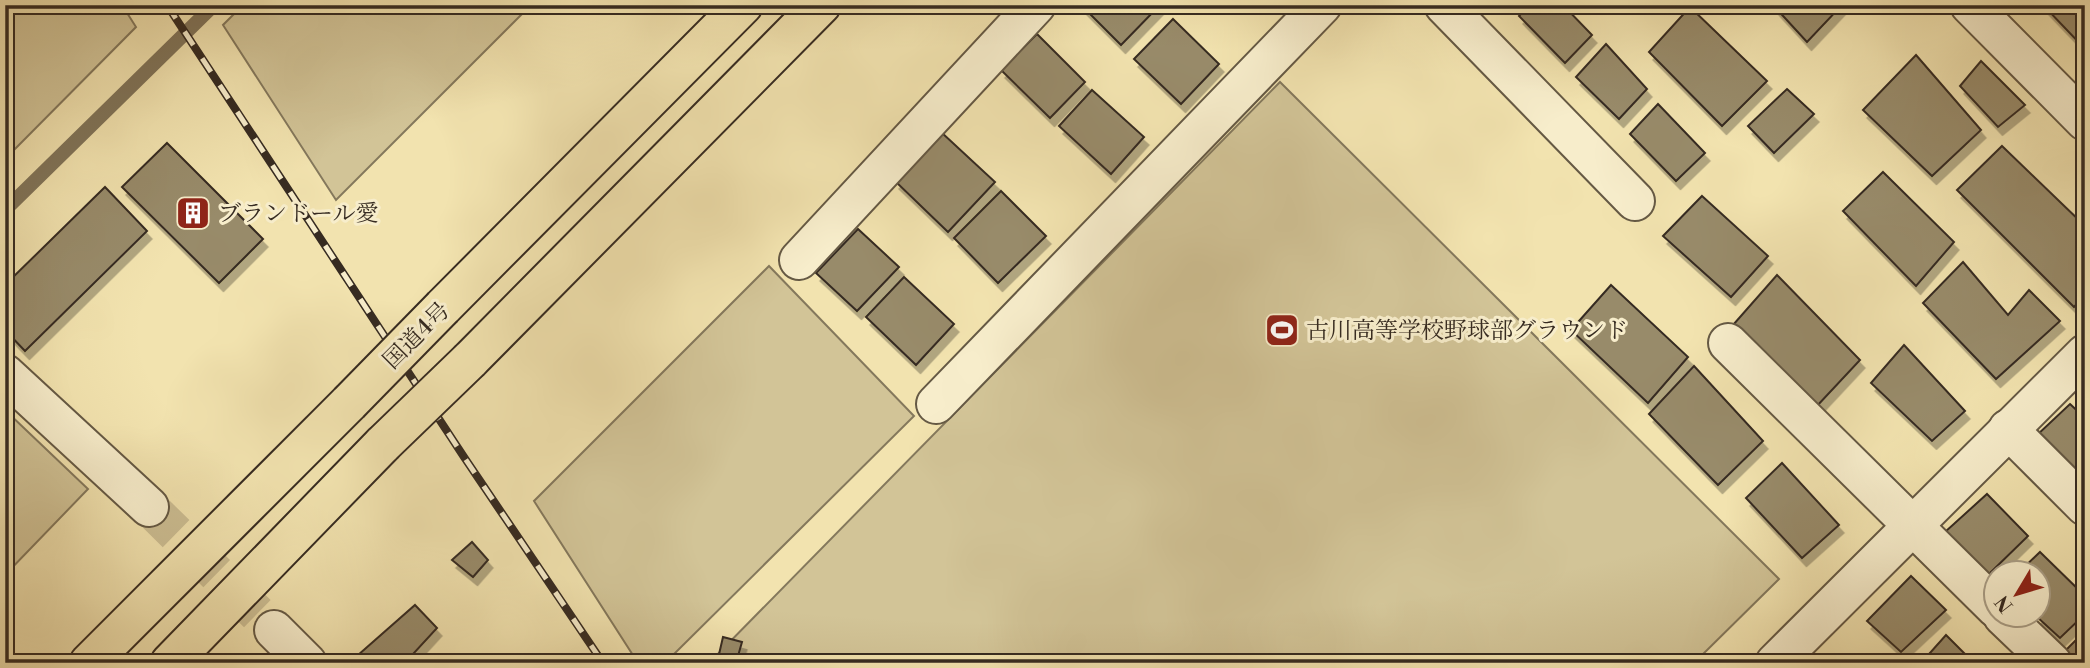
<svg xmlns="http://www.w3.org/2000/svg" width="2090" height="668" font-family="'Libre Bodoni','Noto Serif JP',serif">
<style>
.green{fill:#d2c497;stroke:#84785c;stroke-width:2}
.lines{fill:none;stroke-linecap:round;stroke-linejoin:round}
.stream{stroke:#807459;stroke-width:14}
.building{fill:#988b6b;stroke:#362b21;stroke-width:2;filter:url(#shadow)}
.minor-tunnel{stroke:#ccbe93;stroke-width:38;stroke-dasharray:38 19;stroke-linecap:butt}
.minor-casing{stroke:#655944;stroke-width:42}
.highway-casing{stroke:#362b21;stroke-width:42}
.minor{stroke:#f7edcb;stroke-width:38}
.highway{stroke:#f2e3af;stroke-width:38}
.rail-casing{stroke:#362b21;stroke-width:8}
.rail{stroke:#f7edcb;stroke-width:5;stroke-dasharray:16;stroke-linecap:butt}
.highway-bridge-casing{stroke:#362b21;stroke-width:42;stroke-linecap:butt}
.highway-bridge{stroke:#f2e3af;stroke-width:38}
.labels{text-anchor:middle;stroke-width:6;stroke-linejoin:round;paint-order:stroke}
.poi-label{font-size:23px;fill:#362b21;stroke:#f7edcb;text-anchor:start}
.street-label{font-size:23px;fill:#362b21;stroke:#f7edcb}
</style>
<defs>
<filter id="shadow"><feDropShadow dx="4.5" dy="8" stdDeviation="0" flood-color="#0004"/></filter>
</defs>
<rect width="100%" height="100%" fill="#f2e3af"/>
<filter id="stains"><feTurbulence type="fractalNoise" baseFrequency=".00286" numOctaves="4"/><feColorMatrix values="0 0 0 0 .2 0 0 0 0 .09 0 0 0 0 .02 0 0 0 .5 -.17"/></filter>
<radialGradient id="worn" r=".72"><stop offset=".6" stop-color="#630" stop-opacity="0"/><stop offset="1" stop-color="#630" stop-opacity=".3"/></radialGradient>
<!-- green -->
<g class="green">
<path d="M5,5h117l14,22 -131,132z"/>
<path d="M243,5h288l-195,195 -113,-175z"/>
<path d="M1280,82l499,497 -85,84h-985z"/>
<path d="M769,266l145,150 -249,247h-27l-104,-162z"/>
<path d="M5,410l83,79 -83,86z"/>
</g>
<g class="lines">
<!-- stream -->
<path class="stream" d="M5,210l209,-205"/>
</g>
<!-- building -->
<g class="building">
<path d="M1081,5h78v1l-38,39z"/>
<path d="M1529,5h34l29,30 -27,28 -46,-47z"/>
<path d="M1773,5h69l-35,37z"/>
<path d="M2043,5h42v44z"/>
<path d="M1690,7l77,74 -45,45 -73,-74z"/>
<path d="M1173,19l46,45 -38,40 -47,-45z"/>
<path d="M1037,34l48,48 -35,36 -49,-48z"/>
<path d="M1606,44l41,45 -28,30 -43,-42z"/>
<path d="M1916,55l65,75 -49,46 -69,-66z"/>
<path d="M1981,61l44,44 -27,22 -38,-41z"/>
<path d="M1787,89l27,25 -40,39 -26,-27z"/>
<path d="M1092,90l52,47 -33,37 -52,-48z"/>
<path d="M1658,104l47,49 -29,28 -46,-47z"/>
<path d="M941,132l54,50 -47,50 -53,-51z"/>
<path d="M167,143l96,96 -44,44 -97,-96z"/>
<path d="M2002,146l83,80v69l-11,12 -117,-117z"/>
<path d="M1883,172l71,70 -38,44 -73,-75z"/>
<path d="M105,187l42,44 -122,120 -20,-21v-45z"/>
<path d="M1001,191l45,45 -48,47 -44,-45z"/>
<path d="M1702,196l66,60 -37,41 -68,-61z"/>
<path d="M858,229l41,38 -42,44 -41,-38z"/>
<path d="M1963,262l45,53 21,-25 31,31 -64,58 -73,-76z"/>
<path d="M1777,275l83,85 -44,47 -83,-82z"/>
<path d="M904,277l50,47 -38,41 -50,-48z"/>
<path d="M1611,285l77,72 -40,46 -77,-73z"/>
<path d="M1904,345l61,66 -33,30 -61,-58z"/>
<path d="M1694,366l69,75 -45,44 -69,-71z"/>
<path d="M2070,404l15,14v59l-5,4 -44,-45z"/>
<path d="M1782,463l57,62 -37,33 -56,-60z"/>
<path d="M1987,494l41,42 -39,38 -44,-42z"/>
<path d="M472,542l16,18 -15,17 -21,-17z"/>
<path d="M2040,552l45,44v18l-25,24 -24,-22h2v-42h-21z"/>
<path d="M1911,576l35,34 -45,42 -34,-31z"/>
<path d="M415,605l22,23 -24,26 7,9h-71z"/>
<path d="M2085,631v32h-7l-12,-13z"/>
<path d="M1946,635l28,28h-53z"/>
<path d="M723,637l19,5 -6,21h-19z"/>
</g>
<g class="lines">
<!-- minor-tunnel -->
<path class="minor-tunnel" d="M149,507l125,123"/>
<!-- minor casing -->
<g class="minor-casing">
<g id="minor">
<path d="M1444,5l191,196"/>
<path d="M1970,5l115,116"/>
<path d="M799,260l237,-255"/>
<path d="M1728,343l268,265"/>
<path d="M5,374l144,133"/>
<path d="M936,404l386,-399"/>
<path d="M2008,429l77,77"/>
<path d="M2003,616l49,47"/>
<path d="M274,630l33,33"/>
<path d="M1775,663l310,-309"/>
</g>
</g>
<!-- highway casing -->
<g class="highway-casing">
<g id="highway">
<path d="M443,307l300,-302"/>
<path d="M470,360l351,-355"/>
<path d="M89,663l260,-260"/>
<path d="M170,663l213,-219"/>
</g>
</g>
<!-- minor -->
<use href="#minor" class="minor"/>
<!-- highway -->
<use href="#highway" class="highway"/>
<!-- rail casing -->
<g class="rail-casing">
<path id="rail" d="M167,5l297,452 139,206"/>
</g>
<!-- rail -->
<use href="#rail" class="rail"/>
<!-- highway-bridge casing -->
<g class="highway-bridge-casing">
<g id="highway-bridge">
<path d="M349,403l94,-96"/>
<path d="M383,444l87,-84"/>
</g>
</g>
<!-- highway-bridge -->
<use href="#highway-bridge" class="highway-bridge"/>
</g>
<!-- icons -->
<defs>
<g id="building-square" transform="scale(1.75)"><rect x="-9" y="-9" width="18" height="18" rx="4" fill="#8f2418" stroke="#f7edcb"/><path d="M-4-6H4V6H1V3H-1V6H-4ZM-2.5-4.3h1.7v1.8h-1.7ZM.8-4.3h1.7v1.8H.8ZM-2.5-1h1.7V.8h-1.7ZM.8-1h1.7V.8H.8Z" fill="#fff"/></g>
<g id="stadium-square" transform="scale(1.75)"><rect x="-9" y="-9" width="18" height="18" rx="4" fill="#8f2418" stroke="#f7edcb"/><path d="M0-5a6.5 5 0 1 0 0 10a6.5 5 0 1 0 0-10ZM-3.5-1.8h7v3.6h-7Z" fill="#fff"/></g>
</defs>
<g fill-rule="evenodd">
<use href="#building-square" x="193" y="213"/>
<use href="#stadium-square" x="1282" y="330"/>
</g>
<g class="labels">
<!-- poi labels -->
<g class="poi-label">
<text x="218" y="221">ブランドール愛</text>
<text x="1306" y="338">古川高等学校野球部グラウンド</text>
</g>
<!-- street labels -->
<g class="street-label">
<text transform="translate(416 335) rotate(-45)" y="8">国道4号</text>
</g>
</g>
<!-- margin -->
<rect width="2090" height="668" fill="none" stroke="#f2e3af" stroke-width="28"/>
<rect x="7" y="7" width="2076" height="654" fill="none" stroke="#362b21" stroke-width="3.5"/>
<rect x="14" y="14" width="2062" height="640" fill="none" stroke="#362b21" stroke-width="2"/>
<!-- north arrow -->
<g transform="translate(2017 594) rotate(232)"><circle r="33" fill="#f7edcb" stroke="#aa9f87" stroke-width="2"/>
<path d="M0-5L12 26L0 18L-12 26Z" fill="#8f2418"/>
<text y="-10" font-size="19" font-weight="bold" text-anchor="middle" fill="#362b21">N</text>
</g>
<rect width="100%" height="100%" filter="url(#stains)"/>
<rect width="100%" height="100%" fill="url(#worn)"/>
</svg>
